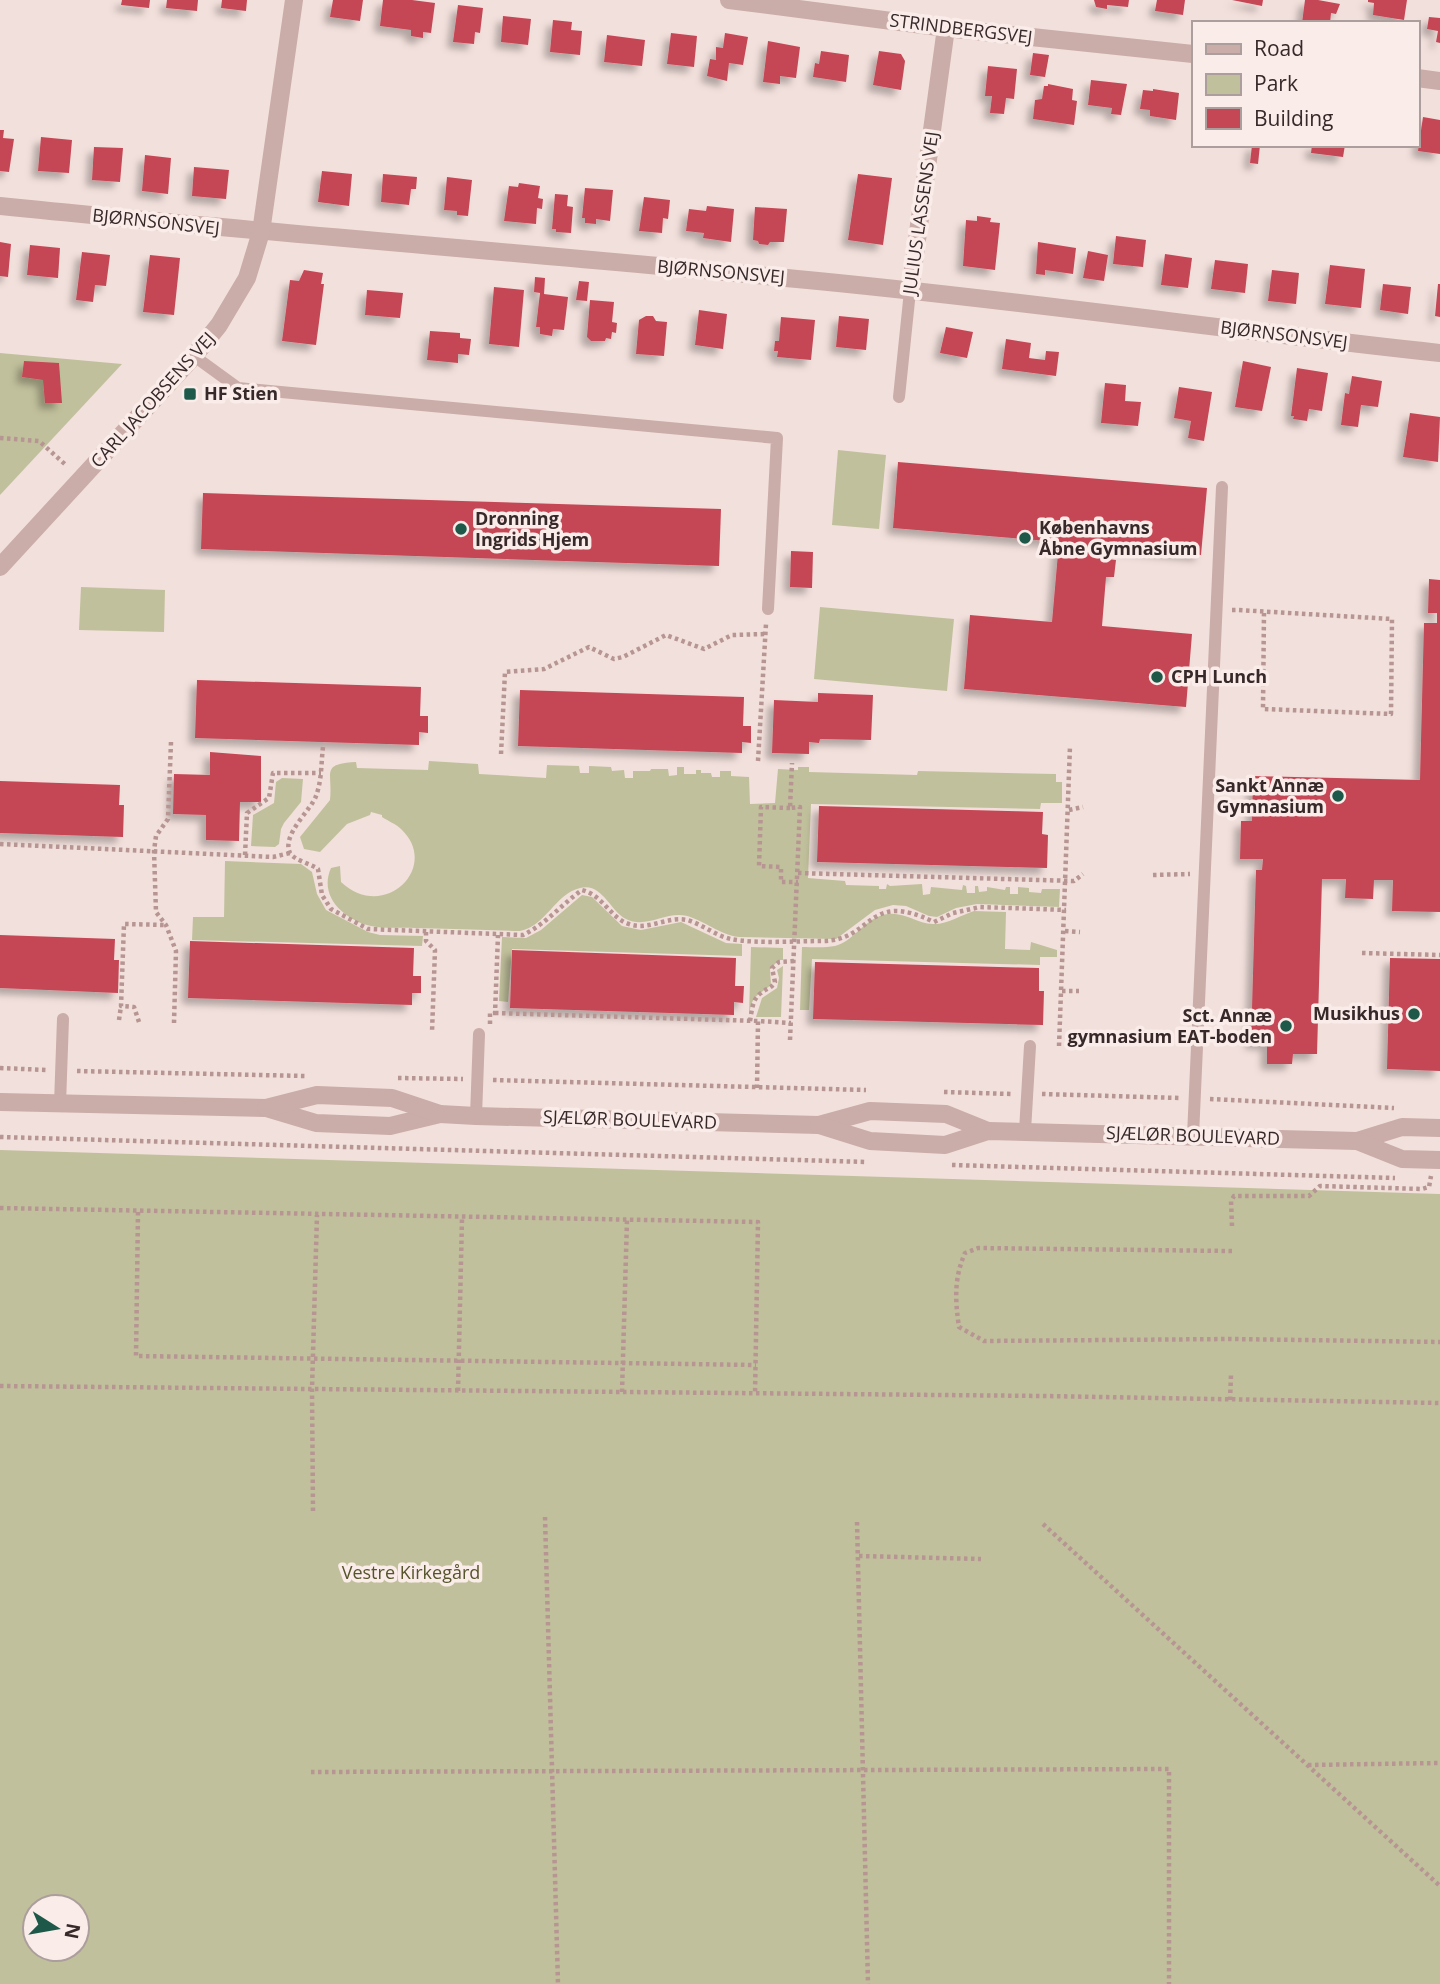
<svg xmlns="http://www.w3.org/2000/svg" width="1440" height="1984" font-family="'Open Sans',sans-serif">
<style>
.green{fill:#c1c09c;fill-rule:evenodd}
.building{fill:#c54755;filter:url(#shadow)}
.lines{fill:none;stroke-linecap:round;stroke-linejoin:round}
.path{stroke:#b69592;stroke-width:4.5;stroke-dasharray:3.5 3.5;stroke-linecap:butt}
.service{stroke:#caaca8;stroke-width:12}
.minor{stroke:#caaca8;stroke-width:18}
.tertiary{stroke:#caaca8;stroke-width:18}
.poi-dot{fill:#1e5848;stroke:#faece9;stroke-width:2.5}
.labels{text-anchor:middle;stroke-width:7;stroke-linejoin:round;paint-order:stroke}
.street-label{font-size:18px;fill:#372829;stroke:#faece9}
.poi-label{font-size:18px;font-weight:bold;fill:#372829;stroke:#faece9;text-anchor:start}
.park-label{font-size:18px;fill:#55552c;stroke:#faece9}
</style>
<defs>
<filter id="shadow"><feDropShadow dx="-6" dy="6" stdDeviation="3.5" flood-color="#0004"/></filter>
</defs>
<rect width="100%" height="100%" fill="#f2e0dc"/>
<!-- green -->
<g class="green">
<path d="M0,353l122,11 -122,131z"/>
<path d="M838,450l48,5 -7,74 -47,-4z"/>
<path d="M81,587l84,3 -1,42 -85,-2z"/>
<path d="M820,607l134,12 -7,72 -133,-12z"/>
<path d="M429,761l49,3 1,10 67,4 1,-13 32,1 1,7h9v-7l22,1 1,4 12,-1 1,8h8v-7h17l1,-2h17l1,7 8,-1v-8h7v7h12v-4h5v3h10l1,4h8v-6h11v5l18,1 1,27 25,-1 3,-34 20,1v-3h11v5l108,3 1,-4 138,3v8h6v21h-21l-1,6 -229,-5 -3,74 37,3 1,4 33,1v3h7l1,-5 3,2 32,-2 1,11 7,-1 1,-7 31,3 1,-5 3,1 1,7h8v-7h3l1,6 8,-1v-4l18,3 1,-3h4v7h8v-7l11,1v4l12,1 1,-4h18l-1,18 -82,-3 -21,4 -19,9 -8,-1 -23,-10 -13,-1 -18,5 -39,29 -97,-2c-21,-2 -41,-22 -60,-22 -18,0 -35,13 -53,4 -16,-8 -24,-37 -46,-31 -25,6 -34,38 -60,43 -35,-1 -70,-2 -105,-3 -14,-1 -30,1 -44,-2 -26,-6 -53,-29 -40,-58l9,-2 1,16c44,41 100,-16 60,-53 -5,-5 -13,-8 -19,-12v-2l-11,-3 -1,3 -23,9 -27,28 -16,-3 -4,-12 30,-37c3,-28 -10,-36 26,-38l1,6 71,2z"/>
<path d="M282,778l21,1 -2,23 -17,21 -3,6 -2,15 -4,3 -24,-1 2,-31 21,-12 2,-21z"/>
<path d="M225,861l76,3 11,8 5,22 9,16 42,22 12,3 43,1 -1,10 -230,-6 1,-23h31z"/>
<path d="M582,895l10,2 30,29 19,4 40,-8 45,21 16,1v12l-230,-7 -4,53 -9,-1 3,-64 24,1 15,-8z"/>
<path d="M974,911l32,1 -1,37 25,1 1,-8 26,8v7h-17v8l-228,-6 -3,51h-9l2,-63c10,0 23,1 33,-1 17,-4 28,-24 45,-30 20,-8 34,7 53,8 13,1 28,-9 41,-13z"/>
<path d="M751,947l32,1v12h-4l-9,9 1,16c-15,12 -19,10 -22,31z"/>
<path d="M783,966l-2,51h-25l6,-19 15,-10 2,-10 -2,-8z"/>
<path d="M0,1150l1440,44v790h-1440zM35,1907h42v42h-42z"/>
</g>
<!-- building -->
<g class="building">
<path d="M122,0h28l-1,8 -28,-3z"/>
<path d="M167,0h31l-1,11 -31,-3z"/>
<path d="M222,0h25l-1,11 -25,-3z"/>
<path d="M333,0h30l-3,21 -30,-4z"/>
<path d="M383,0h29l23,3 -4,30 -8,-1v6l-12,-2v-6l-31,-4z"/>
<path d="M1094,0h35l-1,7 -21,-2v4l-11,-2z"/>
<path d="M1157,0h28l-2,15 -28,-4z"/>
<path d="M1232,0h31l-1,6z"/>
<path d="M1305,0h13l22,4 -4,10 -5,-1 -1,10h-28z"/>
<path d="M1368,0h39l-3,20 -31,-5 1,-12 -6,-1z"/>
<path d="M458,5l25,3 -3,25 -5,-1 -1,12 -21,-2z"/>
<path d="M503,16l28,3 -3,26 -27,-3z"/>
<path d="M1429,17l11,1v25l-4,-1 2,-11 -11,-2z"/>
<path d="M553,20l19,2 -1,8 11,1 -2,24 -30,-3z"/>
<path d="M671,33l26,3 -3,31 -27,-3z"/>
<path d="M725,33l23,4 -5,28 -14,-2 -2,18 -20,-5 3,-17 6,1v-13l7,1z"/>
<path d="M607,35l38,5 -3,26 -38,-4z"/>
<path d="M768,41l32,6 -4,31 -16,-2v8l-17,-2z"/>
<path d="M821,51l28,4 -3,27 -33,-5 2,-14 4,1z"/>
<path d="M879,51l22,3 4,7 -4,29 -28,-5z"/>
<path d="M1033,53l16,2 -4,22 -15,-2z"/>
<path d="M988,66l29,3 -3,30 -8,-1 -2,16 -14,-1 2,-17h-7z"/>
<path d="M1091,80l36,4 -6,31 -10,-1 1,-6 -24,-3z"/>
<path d="M1048,84l25,5 -1,11 5,1 -3,24 -41,-6 2,-19 7,-1 2,-13h4z"/>
<path d="M1153,89l26,4 -3,27 -26,-4v-6l-10,-1 3,-19 10,1z"/>
<path d="M1423,117l17,3v34l-22,-3z"/>
<path d="M0,130h4l-1,8 11,1 -5,33 -9,-1z"/>
<path d="M41,137l31,3 -3,33 -31,-2z"/>
<path d="M1252,145h8l-2,19 -8,-1z"/>
<path d="M1312,145h33l-2,12 -32,-4z"/>
<path d="M94,147l29,1 -3,34 -28,-2z"/>
<path d="M145,155l26,3 -3,36 -26,-3z"/>
<path d="M194,167l35,3 -3,29 -34,-3z"/>
<path d="M322,171l30,3 -3,32 -31,-4z"/>
<path d="M383,174l34,3 -1,12h-5l-2,16 -28,-3z"/>
<path d="M858,174l34,4 -9,67 -35,-5z"/>
<path d="M447,177l25,3 -4,36 -11,-1v-4l-13,-1z"/>
<path d="M519,183l21,3 -2,12 5,1 -1,10 -5,-1 -1,16 -32,-3 5,-35 9,1z"/>
<path d="M585,188l28,2 -3,31 -14,-2v5l-11,-1v-5h-3z"/>
<path d="M555,194l13,1 -1,11 6,1 -2,26 -15,-1v-3h-4z"/>
<path d="M644,197l26,3 -2,19 -5,-1 -1,15 -23,-2z"/>
<path d="M707,206l27,3 -3,33 -28,-4 1,-5 -18,-2 3,-22 17,2z"/>
<path d="M755,207l32,2 -3,33h-14l-2,3 -9,-1 -1,-3 -5,-1z"/>
<path d="M977,216l14,2 -1,4 10,1 -5,47 -32,-4 3,-46 11,1z"/>
<path d="M1116,236l30,4 -3,27 -30,-3z"/>
<path d="M0,242l11,2 -3,33 -8,-1z"/>
<path d="M1038,242l38,6 -3,26 -28,-4v5l-9,-1z"/>
<path d="M30,245l30,3 -2,30 -31,-3z"/>
<path d="M1088,251l20,4 -4,26 -21,-3z"/>
<path d="M82,252l28,3 -4,31 -11,-1 -2,17 -17,-2z"/>
<path d="M1165,254l27,4 -4,30 -27,-3z"/>
<path d="M150,255l30,3 -6,57 -31,-3z"/>
<path d="M1215,260l33,4 -3,29 -34,-4z"/>
<path d="M1330,265l35,4 -4,39 -36,-4z"/>
<path d="M304,270l19,3 -2,11h3l-8,61 -34,-4 8,-61 9,1z"/>
<path d="M1272,270l27,3 -3,31 -28,-3z"/>
<path d="M535,277l10,1 -1,16 24,3 -4,33 -11,-1 -1,7 -12,-2v-7h-4l4,-34 -6,-1z"/>
<path d="M579,281l10,1 -2,19 -11,-1z"/>
<path d="M1383,284l28,3 -3,27 -28,-4z"/>
<path d="M1438,284h2v33l-5,-1z"/>
<path d="M494,287l30,3 -5,57 -30,-3z"/>
<path d="M367,290l36,3 -3,25 -35,-3z"/>
<path d="M590,300l24,2 -2,20 5,1 -1,10 -4,-1 -1,7 -5,-1 -1,3h-14l-4,-4z"/>
<path d="M699,310l28,4 -4,35 -28,-4z"/>
<path d="M646,316h7l3,5 11,1 -3,34 -28,-2 3,-34z"/>
<path d="M839,316l30,3 -3,31 -30,-3z"/>
<path d="M781,317l34,3 -4,40 -34,-3 1,-6h-4l1,-10h4z"/>
<path d="M946,327l27,5 -6,26 -27,-5z"/>
<path d="M430,331l30,2v5l11,1 -2,16 -11,-1v9l-31,-3z"/>
<path d="M1006,339l25,4 -2,15 16,2 1,-9 13,1 -3,24 -54,-7z"/>
<path d="M24,361l35,2 3,40h-17l-2,-23 -21,-3z"/>
<path d="M1243,361l28,6 -9,44 -27,-4z"/>
<path d="M1297,368l31,5 -6,38 -13,-2 -2,12 -14,-2 1,-3h-3z"/>
<path d="M1352,376l30,5 -4,26 -17,-2 -3,22 -17,-2 4,-32 4,1z"/>
<path d="M1105,383l21,2 -1,16 16,1 -3,24 -37,-3z"/>
<path d="M1179,387l33,5 -8,49 -16,-3 3,-17 -17,-3z"/>
<path d="M1410,413l30,4 -2,45 -35,-5z"/>
<path d="M898,462l309,26 -6,67 -93,-8v12l8,1 -2,17h-8l-4,49 90,8 -6,73 -222,-18 6,-74 82,7 7,-80 -166,-14z"/>
<path d="M203,493l518,16 -2,57 -518,-17z"/>
<path d="M791,551l22,1 -1,36 -22,-1z"/>
<path d="M1429,579l11,1v332l-48,-1 1,-31h-19l-1,19 -28,-1 1,-19h-24l-5,175h-24l-1,10h-25v-20l-16,-1 5,-173h6l1,-11h-23l1,-38h11l1,-45 167,4 4,-157h13v-10h-9z"/>
<path d="M197,680l224,7 -1,29h8v17l-9,-1v13l-224,-7z"/>
<path d="M520,690l224,7 -1,29h8v17l-9,-1v11l-224,-7z"/>
<path d="M818,693l55,2 -2,45 -51,-1 -1,4 -10,-1v12l-37,-1 2,-53 44,2z"/>
<path d="M210,752l51,4v46h-21l-1,39 -33,-1v-25l-33,-1 1,-40 36,1z"/>
<path d="M0,781l120,4 -1,20h5l-1,32 -123,-4z"/>
<path d="M819,806l224,6 -1,22 6,1 -1,33 -230,-6z"/>
<path d="M0,935l115,4 -1,21h5l-1,33 -118,-5z"/>
<path d="M190,941l224,7 -1,28h8v17h-9v12l-224,-7z"/>
<path d="M512,950l224,8 -1,28h9l-1,17 -9,-1v13l-224,-7z"/>
<path d="M1390,958l50,1v112l-53,-2z"/>
<path d="M815,962l224,6v23h5l-1,34 -230,-6z"/>
</g>
<g class="lines">
<!-- path -->
<g class="path">
<path d="M0,438l39,3 28,25"/>
<path d="M1232,610h6l154,9 -1,95 -128,-5 1,-98"/>
<path d="M171,742l-3,77 -12,17 -2,15 2,61 10,13 10,26 -2,72"/>
<path d="M323,747c-2,16 -1,33 -7,49 -4,13 -35,39 -26,57 4,7 21,11 28,16l4,26 9,14 37,20 155,6c23,-11 39,-31 59,-45 22,6 28,28 47,34 19,7 38,-8 58,-4 15,4 29,16 44,19 24,5 66,2 91,2 52,0 44,-52 112,-19l19,-9 27,-6 86,3"/>
<path d="M501,754l4,-82 39,-3 45,-22 25,12 9,-2 43,-22 38,14 28,-14 34,-1"/>
<path d="M758,761l8,-137"/>
<path d="M790,808l-29,-1 -2,59 22,1v15h17"/>
<path d="M1069,810l14,-3"/>
<path d="M0,844l273,13 17,-4"/>
<path d="M245,855l2,-42 22,-15 4,-25h48"/>
<path d="M798,873l276,8 9,-7"/>
<path d="M1153,875l37,-1"/>
<path d="M1065,931l15,1"/>
<path d="M426,932v9l9,9 -3,82"/>
<path d="M1362,953l78,2"/>
<path d="M1062,991h17"/>
<path d="M495,1013l263,8"/>
<path d="M119,1020l2,-14"/>
<path d="M750,1021c2,-10 2,-22 11,-28 6,-5 10,-4 14,-11l-3,-14 7,-6 15,-1"/>
<path d="M139,1022l-5,-15 -13,-1 3,-82 41,1"/>
<path d="M490,1024v-11h5l3,-78"/>
<path d="M790,1040l10,-233 -10,1 2,-45"/>
<path d="M1059,1046l11,-300"/>
<path d="M0,1068l47,2"/>
<path d="M77,1071l229,5"/>
<path d="M398,1078l65,1"/>
<path d="M493,1080l373,10"/>
<path d="M757,1088l1,-67 33,2"/>
<path d="M944,1092l68,2"/>
<path d="M1042,1094l138,4"/>
<path d="M1210,1099l184,9"/>
<path d="M0,1137l867,25"/>
<path d="M952,1165l443,13"/>
<path d="M0,1208l758,14 -3,172"/>
<path d="M138,1212l-2,144 620,9"/>
<path d="M1232,1226l-1,-25 3,-5h75l11,-10 102,3 7,-2 2,-11"/>
<path d="M1232,1251l-254,-3 -13,5c-11,25 -10,47 -6,74l25,14 247,-2 209,3"/>
<path d="M0,1386l1045,10 395,7"/>
<path d="M458,1391l4,-173"/>
<path d="M622,1392l5,-172"/>
<path d="M1230,1400l1,-25"/>
<path d="M313,1511l-1,-122 5,-174"/>
<path d="M545,1517l13,467"/>
<path d="M857,1522l11,462"/>
<path d="M1043,1524l397,362"/>
<path d="M859,1556l122,3"/>
<path d="M1308,1765l132,-2"/>
<path d="M311,1772l858,-3v215"/>
</g>
<!-- service -->
<g class="service">
<path d="M194,356l44,32 539,50 -9,171"/>
<path d="M899,397l11,-106"/>
<path d="M60,1104l3,-85"/>
<path d="M476,1116l3,-82"/>
<path d="M1025,1131l5,-85"/>
<path d="M1193,1136l29,-649"/>
</g>
<!-- minor -->
<g class="minor">
<path d="M729,0l217,28 247,26"/>
<path d="M1417,78l23,3"/>
<path d="M0,206c265,27 531,47 797,73 215,20 429,51 643,74"/>
<path d="M910,291l36,-263"/>
</g>
<!-- tertiary -->
<g class="tertiary">
<path d="M0,567l194,-211 25,-31 28,-47 14,-46 33,-232"/>
<path d="M0,1102l266,6 50,15 74,3 50,-12"/>
<path d="M266,1108l51,-13 75,3 48,16 36,2 343,9 51,-14 76,3 42,17"/>
<path d="M819,1125l51,16 75,4 43,-14 369,10 45,-14 38,1"/>
<path d="M1357,1141l45,18 38,1"/>
</g>
</g>
<!-- markers -->
<g class="poi-dot">
<rect x="183" y="387" width="14" height="14" rx="3.5"/>
<circle cx="461" cy="529" r="7"/>
<circle cx="1025" cy="538" r="7"/>
<circle cx="1157" cy="677" r="7"/>
<circle cx="1338" cy="796" r="7"/>
<circle cx="1414" cy="1014" r="7"/>
<circle cx="1286" cy="1026" r="7"/>
</g>
<g class="labels">
<!-- street labels -->
<g class="street-label">
<text transform="translate(961 29) rotate(7)" y="6">STRINDBERGSVEJ</text>
<text transform="translate(921 213) rotate(-82)" y="6">JULIUS LASSENS VEJ</text>
<text transform="translate(156 222) rotate(6)" y="6">BJØRNSONSVEJ</text>
<text transform="translate(721 272) rotate(5)" y="6">BJØRNSONSVEJ</text>
<text transform="translate(1284 335) rotate(7)" y="6">BJØRNSONSVEJ</text>
<text transform="translate(153 400) rotate(-48)" y="6">CARL JACOBSENS VEJ</text>
<text transform="translate(630 1120) rotate(2)" y="6">SJÆLØR BOULEVARD</text>
<text transform="translate(1193 1136) rotate(2)" y="6">SJÆLØR BOULEVARD</text>
</g>
<!-- poi labels -->
<g class="poi-label">
<text x="204" y="400">HF Stien</text>
<text x="475" y="525">Dronning<tspan x="475" dy="21">Ingrids Hjem</tspan></text>
<text x="1039" y="534">Københavns<tspan x="1039" dy="21">Åbne Gymnasium</tspan></text>
<text x="1171" y="683">CPH Lunch</text>
<text x="1324" y="792" text-anchor="end">Sankt Annæ<tspan x="1324" dy="21">Gymnasium</tspan></text>
<text x="1400" y="1020" text-anchor="end">Musikhus</text>
<text x="1272" y="1022" text-anchor="end">Sct. Annæ<tspan x="1272" dy="21">gymnasium EAT-boden</tspan></text>
</g>
<!-- park labels -->
<g class="park-label">
<text x="411" y="1579">Vestre Kirkegård</text>
</g>
</g>
<!-- legend -->
<rect x="1192" y="21" width="228" height="126" fill="#faece9" stroke="#ac9e9c" stroke-width="2"/>
<rect x="1206" y="44" width="35" height="10" fill="#caaca8" stroke="#ac9e9c" stroke-width="2"/>
<text x="1254" y="56" font-size="21" fill="#372829">Road</text>
<rect x="1206" y="74" width="35" height="21" fill="#c1c09c" stroke="#ac9e9c" stroke-width="2"/>
<text x="1254" y="91" font-size="21" fill="#372829">Park</text>
<rect x="1206" y="108" width="35" height="21" fill="#c54755" stroke="#ac9e9c" stroke-width="2"/>
<text x="1254" y="126" font-size="21" fill="#372829">Building</text>
<!-- north arrow -->
<g transform="translate(56 1928) rotate(101)"><circle r="33" fill="#faece9" stroke="#ac9e9c" stroke-width="2"/>
<path d="M0-5L12 26L0 18L-12 26Z" fill="#1e5848"/>
<text y="-10" font-size="19" font-weight="bold" text-anchor="middle" fill="#372829">N</text>
</g>
</svg>
